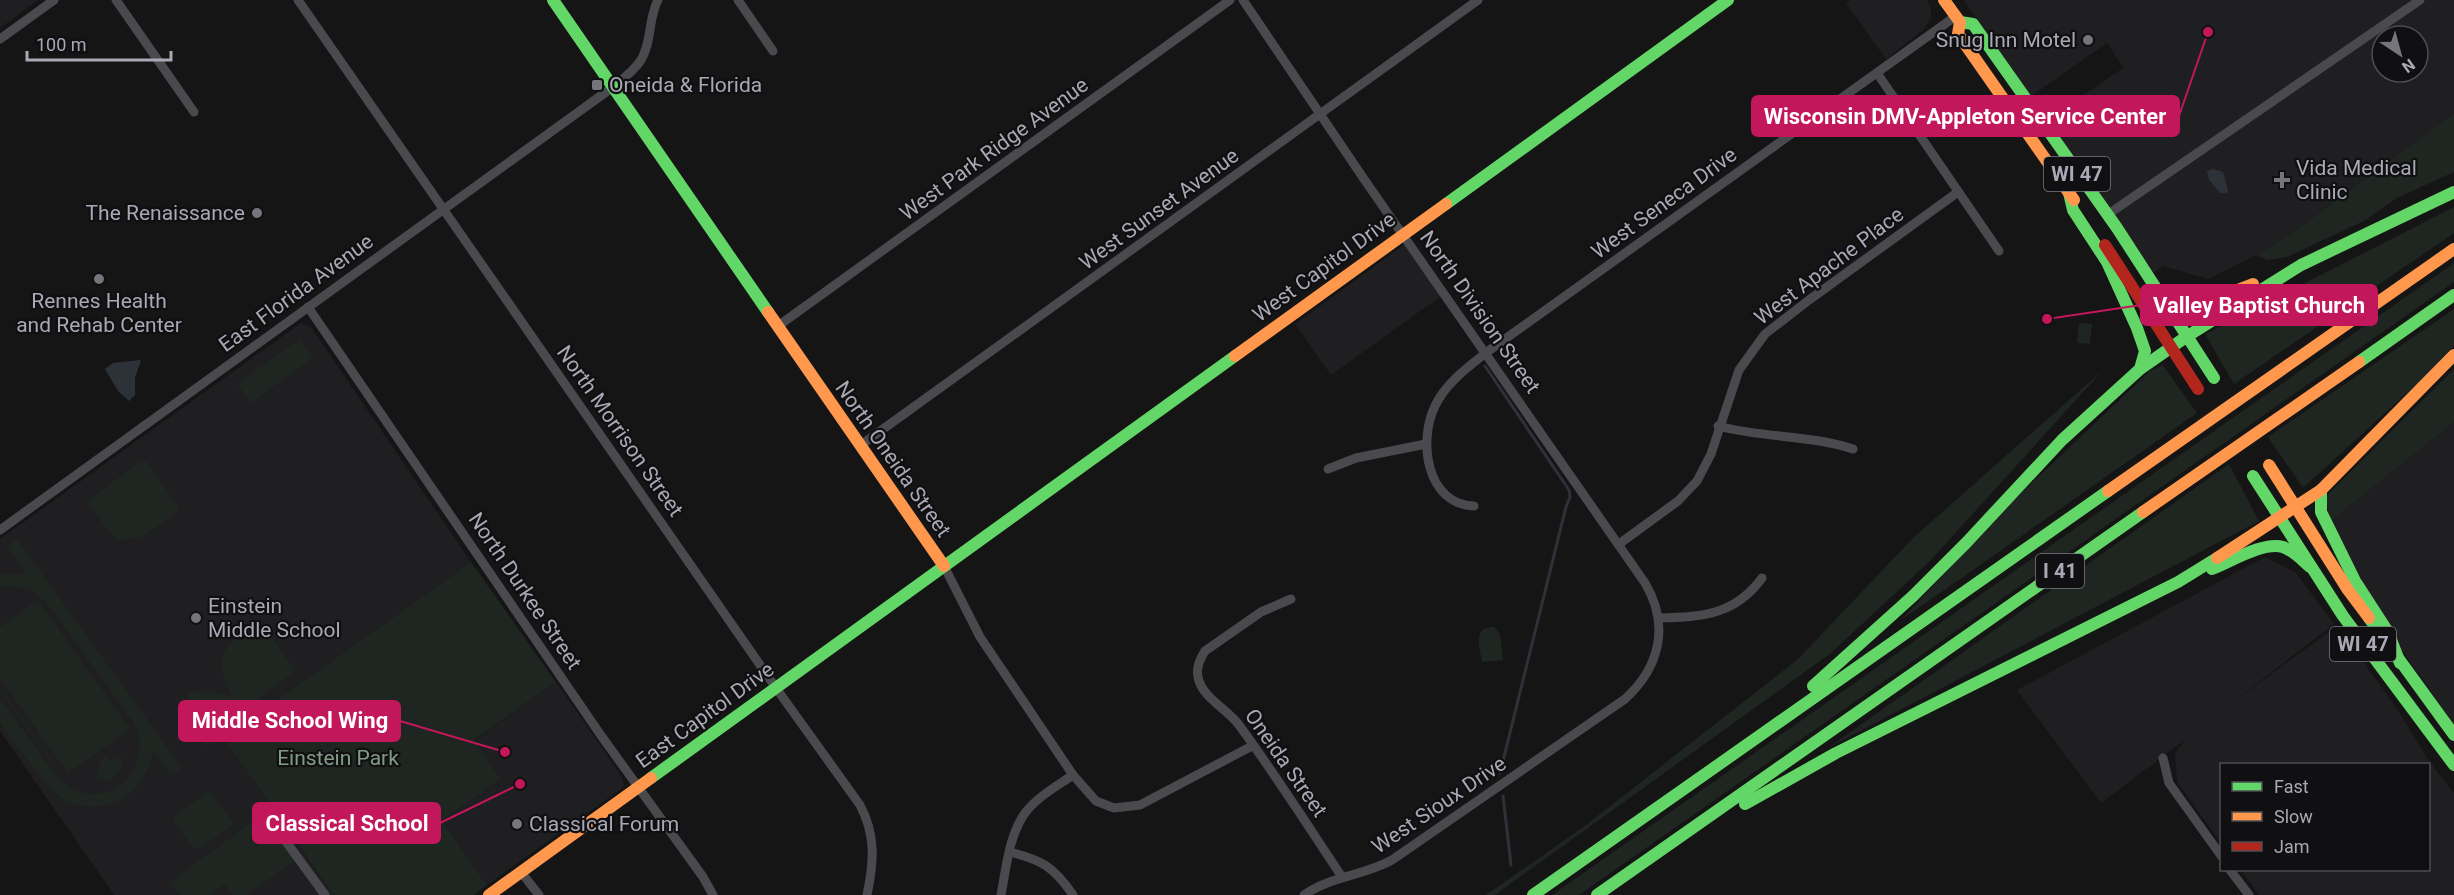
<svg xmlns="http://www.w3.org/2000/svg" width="2454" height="895" font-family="Roboto,sans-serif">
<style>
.built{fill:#1f1f21;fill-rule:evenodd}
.green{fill:#1f2520}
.water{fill:#2d3239}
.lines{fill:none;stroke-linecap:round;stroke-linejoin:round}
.stream{stroke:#2d3239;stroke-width:3}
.street{stroke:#4a4a4e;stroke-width:9}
.fast{stroke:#63d668;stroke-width:12}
.slow{stroke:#ff974d;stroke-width:12}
.jam{stroke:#b3261e;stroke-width:12}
.poi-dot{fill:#75757c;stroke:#100f11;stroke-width:2}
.labels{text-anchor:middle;stroke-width:4.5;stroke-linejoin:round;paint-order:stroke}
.shield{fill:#100f11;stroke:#7a7b83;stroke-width:1.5}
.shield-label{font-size:20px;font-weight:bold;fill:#a8a9b4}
.poi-label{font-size:21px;fill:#a8a9b4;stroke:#100f11;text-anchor:start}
.street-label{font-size:21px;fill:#a8a9b4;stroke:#100f11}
.park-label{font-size:21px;fill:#819d87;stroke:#100f11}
.leader{fill:none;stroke:#c2185b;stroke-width:2}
.callout-dot{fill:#c2185b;stroke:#100f11;stroke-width:2}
.callout{fill:#c2185b;stroke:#c2185b;stroke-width:2}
.callout-label{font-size:22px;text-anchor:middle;font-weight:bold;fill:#fff}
</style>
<rect width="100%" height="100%" fill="#151515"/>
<!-- built -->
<g class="built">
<path d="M0,0h38l-38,28z"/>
<path d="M1850,0h77l4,8v11l-8,11 -37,29 -40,-56z"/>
<path d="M1964,0h490v113l-165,122 -33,20 -48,24 -45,-13 -10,7 -106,-153 76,-52 -16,-25 -77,54zM2382,36h36v36h-36z"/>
<path d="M1404,245l37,51 -110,79 -36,-51z"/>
<path d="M301,323l10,4 160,235 -248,176 111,157h-220l-114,-164v-192z"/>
<path d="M2454,422v303l-61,-88 -63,-115z"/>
<path d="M2265,557l31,16 38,51 -101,78 104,-76 56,77 36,58 25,32v102h-195l-18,-25h187v-106h-206l-1,79 -44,-61 -2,-28 11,-15 -85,64 -84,-113z"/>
<path d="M556,682l66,95 2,8 -3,4 -134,96 -71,-103z"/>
</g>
<!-- green -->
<g class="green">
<path d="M2454,113v59l-57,26 -33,23 -77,36 -19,3 -12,-5 33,-20z"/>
<path d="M2454,207v26l-220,151 -29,-50z"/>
<path d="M2454,263v19l-875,613h-27z"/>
<path d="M2454,309v37l-35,36 -116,106 -35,-51z"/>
<path d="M2079,323l13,1 -2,20 -13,-1z"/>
<path d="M300,339l13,19 -62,45 -14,-19z"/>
<path d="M2163,365l34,48 -297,208 120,-127 131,-124z"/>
<path d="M2454,369v53l-124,100 -4,-24 3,-5z"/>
<path d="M2103,370l-172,190 -100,93 -336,242h-9l100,-70 211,-165 117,-123z"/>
<path d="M141,461l6,1 33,48 -40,28 -22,2 -9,-8 -22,-31z"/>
<path d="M2229,464l30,57 -431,227z"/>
<path d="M17,539l165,229 -11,7 -18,-24c-7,44 -51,72 -93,46 -9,-6 -57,-66 -60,-76 0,-6 0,-17 0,-23l57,79c40,42 102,-3 77,-54l-85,-117c-13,-15 -29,-22 -49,-19v-13h26l-19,-28z"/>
<path d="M471,562l85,120 -82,58 26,39 -58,41 45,65 -13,10h-140l-111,-157z"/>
<path d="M38,600l92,129 -62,44 -68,-95v-51z"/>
<path d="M261,622l33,47 -1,4 -51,37 -4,-5 -32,43 -19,-55 23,-3 23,7c-24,-42 -8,-53 28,-75z"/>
<path d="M1494,627l6,7 3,26 -21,2c-2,-14 -10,-36 12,-35z"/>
<path d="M0,688l56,78 -1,1 -55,-76z"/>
<path d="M105,756l3,4 15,-2 -2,12 -11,10 -15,-1 6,-15 -2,-3z"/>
<path d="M210,791l24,33 -35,25 -6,-1 -21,-30z"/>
<path d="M267,811l34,45 -54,39h-13l-10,-11 -15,11h-29l-10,-13z"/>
</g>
<!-- water -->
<g class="water">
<path d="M2213,169l10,3 5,19 -2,2h-6l-11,-13 -2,-9z"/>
<path d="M141,360l-6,18v17l-6,6 -11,-10 -13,-22 8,-6z"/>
</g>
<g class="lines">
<!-- stream -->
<g class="stream">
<path d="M1485,366l84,124 1,7 -4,10 -66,266"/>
<path d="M1503,796l8,69"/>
</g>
<!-- street -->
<g class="street">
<path d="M116,0l78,112"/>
<path d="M298,0l478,688 84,117c16,30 14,57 7,90"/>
<path d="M738,0l35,51"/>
<path d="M1243,0l123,182 279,401c25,42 15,84 -20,116l-233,161c-29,16 -61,16 -88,35"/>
<path d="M0,39l54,-39"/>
<path d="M1877,73l122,178"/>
<path d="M2107,215l313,-215"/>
<path d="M308,307l292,427 103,143 10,18"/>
<path d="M778,326l452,-326"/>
<path d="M1718,426c45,12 92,9 135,23"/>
<path d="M861,445l617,-445"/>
<path d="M1328,469l28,-11 70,-14"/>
<path d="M1474,506c-48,-2 -56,-65 -39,-100 11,-23 32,-38 52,-54l469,-336"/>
<path d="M0,530l613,-443c10,-8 21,-16 28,-27 11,-18 7,-41 17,-60"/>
<path d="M1619,544l59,-43 19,-20 14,-27 28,-84 26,-36 44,-34 149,-108"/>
<path d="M944,566l36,71 93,138 23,26 18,7 26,-3 112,-59"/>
<path d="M1291,599l-30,13 -56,39c-6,9 -10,19 -6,30 6,18 29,29 40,44 36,49 69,101 103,152"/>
<path d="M1660,618c42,-1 75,-3 102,-40"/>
<path d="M2163,758l6,25 53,74"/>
<path d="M268,817l57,78"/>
<path d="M1010,852c32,8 44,15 63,43"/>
<path d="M2230,870l19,25"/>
<path d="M521,872l18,23"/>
<path d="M1001,895c5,-26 8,-60 24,-82 12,-16 32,-27 48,-38"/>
</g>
<!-- fast -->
<g class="fast">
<path d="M553,0l215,312"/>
<path d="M1960,22l13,2 144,204 97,150"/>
<path d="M2069,193l4,17 34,52 30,66 8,23 -5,18"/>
<path d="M1446,204l282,-204"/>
<path d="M2359,362l95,-67"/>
<path d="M2253,476l90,140 111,149"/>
<path d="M2321,490v22l34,69 33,51 12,31"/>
<path d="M2212,569c18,-7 52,-28 71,-22 11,4 19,13 27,20"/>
<path d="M2369,618l85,117"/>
<path d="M1813,686l100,-90 53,-53 96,-103 78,-71 46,-32 115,-72 153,-73"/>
<path d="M651,778l584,-422"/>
<path d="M1745,804l91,-51 342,-171 39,-24"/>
<path d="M1533,895l575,-404"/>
<path d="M1597,895l546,-383"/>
</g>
<!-- slow -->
<g class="slow">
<path d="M1944,0l16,22 -2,12 116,166"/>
<path d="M2161,295l17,12 10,2 65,-25"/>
<path d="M768,312l176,254"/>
<path d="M1235,356l211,-152"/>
<path d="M2269,465l79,125 21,28"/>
<path d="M2108,491l346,-242"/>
<path d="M2143,512l216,-150"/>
<path d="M2217,558l104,-68 133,-135"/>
<path d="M489,895l162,-117"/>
</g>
<!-- jam -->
<path class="jam" d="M2105,245l93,144"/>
</g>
<!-- markers -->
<g class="poi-dot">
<circle cx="2088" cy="40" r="6"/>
<rect x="591" y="79" width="12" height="12" rx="3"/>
<path d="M2279 171h6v6h6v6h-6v6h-6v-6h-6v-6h6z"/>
<circle cx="257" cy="213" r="6"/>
<circle cx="99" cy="279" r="6"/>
<circle cx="196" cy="618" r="6"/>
<circle cx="517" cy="824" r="6"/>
</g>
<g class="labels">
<!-- shield labels -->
<g class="shield">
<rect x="2044" y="157" width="66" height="34" rx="4.5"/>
<rect x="2036" y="554" width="48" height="34" rx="4.5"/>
<rect x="2330" y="627" width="66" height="34" rx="4.5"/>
</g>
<g class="shield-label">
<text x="2077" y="181">WI 47</text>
<text x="2060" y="578">I 41</text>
<text x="2363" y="651">WI 47</text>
</g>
<!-- poi labels -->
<g class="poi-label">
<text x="2076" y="47" text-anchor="end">Snug Inn Motel</text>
<text x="609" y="92">Oneida &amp; Florida</text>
<text x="2296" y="175">Vida Medical<tspan x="2296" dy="24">Clinic</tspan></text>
<text x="245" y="220" text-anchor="end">The Renaissance</text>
<text x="99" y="308" text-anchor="middle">Rennes Health<tspan x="99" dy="24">and Rehab Center</tspan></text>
<text x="208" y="613">Einstein<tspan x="208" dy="24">Middle School</tspan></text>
<text x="529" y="831">Classical Forum</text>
</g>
<!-- street labels -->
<g class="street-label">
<text transform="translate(994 149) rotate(-36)" y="7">West Park Ridge Avenue</text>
<text transform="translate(1664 203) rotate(-36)" y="7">West Seneca Drive</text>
<text transform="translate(1159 209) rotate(-36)" y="7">West Sunset Avenue</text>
<text transform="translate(1829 266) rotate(-37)" y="7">West Apache Place</text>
<text transform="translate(1324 267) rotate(-36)" y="7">West Capitol Drive</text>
<text transform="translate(296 293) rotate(-36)" y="7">East Florida Avenue</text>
<text transform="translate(1480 312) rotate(55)" y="7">North Division Street</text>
<text transform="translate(620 431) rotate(55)" y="7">North Morrison Street</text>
<text transform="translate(893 459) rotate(55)" y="7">North Oneida Street</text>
<text transform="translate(525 591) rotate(56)" y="7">North Durkee Street</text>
<text transform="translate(705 715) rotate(-36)" y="7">East Capitol Drive</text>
<text transform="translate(1286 763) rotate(55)" y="7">Oneida Street</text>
<text transform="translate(1439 805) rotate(-34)" y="7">West Sioux Drive</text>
</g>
<!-- park labels -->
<g class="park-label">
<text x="338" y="765">Einstein Park</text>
</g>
</g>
<!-- callouts -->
<path class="leader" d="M2208 32L2179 116M2047 319L2141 305M505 752L400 721M520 784L440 823"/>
<g class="callout-dot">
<circle cx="2208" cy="32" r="6"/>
<circle cx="2047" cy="319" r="6"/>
<circle cx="505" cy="752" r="6"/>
<circle cx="520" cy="784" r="6"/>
</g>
<g class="callout">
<rect x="1752" y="96" width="427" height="40" rx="6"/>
<rect x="2141" y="285" width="236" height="40" rx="6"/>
<rect x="179" y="701" width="221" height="40" rx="6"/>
<rect x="253" y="803" width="187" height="40" rx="6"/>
</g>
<g class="callout-label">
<text x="1965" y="124">Wisconsin DMV-Appleton Service Center</text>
<text x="2259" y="313">Valley Baptist Church</text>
<text x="290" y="728">Middle School Wing</text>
<text x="347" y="831">Classical School</text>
</g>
<!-- legend -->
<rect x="2220" y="763" width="210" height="108" fill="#100f11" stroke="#4d4d52" stroke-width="1.5"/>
<rect x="2232" y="782" width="30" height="9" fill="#63d668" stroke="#4d4d52" stroke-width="1.5"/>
<text x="2274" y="793" font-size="18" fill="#a8a9b4">Fast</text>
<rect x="2232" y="812" width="30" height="9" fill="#ff974d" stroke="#4d4d52" stroke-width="1.5"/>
<text x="2274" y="823" font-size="18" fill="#a8a9b4">Slow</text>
<rect x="2232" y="842" width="30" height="9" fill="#b3261e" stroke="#4d4d52" stroke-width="1.5"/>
<text x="2274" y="853" font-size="18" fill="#a8a9b4">Jam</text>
<!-- north arrow -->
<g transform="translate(2400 54) rotate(144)"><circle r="28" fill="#100f11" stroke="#4d4d52" stroke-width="1.5"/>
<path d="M0-4.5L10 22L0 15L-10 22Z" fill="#75757c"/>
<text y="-9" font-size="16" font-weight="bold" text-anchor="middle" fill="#a8a9b4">N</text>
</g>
<!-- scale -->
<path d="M27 51v9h144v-9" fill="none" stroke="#a8a9b4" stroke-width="3"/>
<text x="36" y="51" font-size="18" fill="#a8a9b4" stroke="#100f11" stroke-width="4.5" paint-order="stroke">100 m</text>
</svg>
